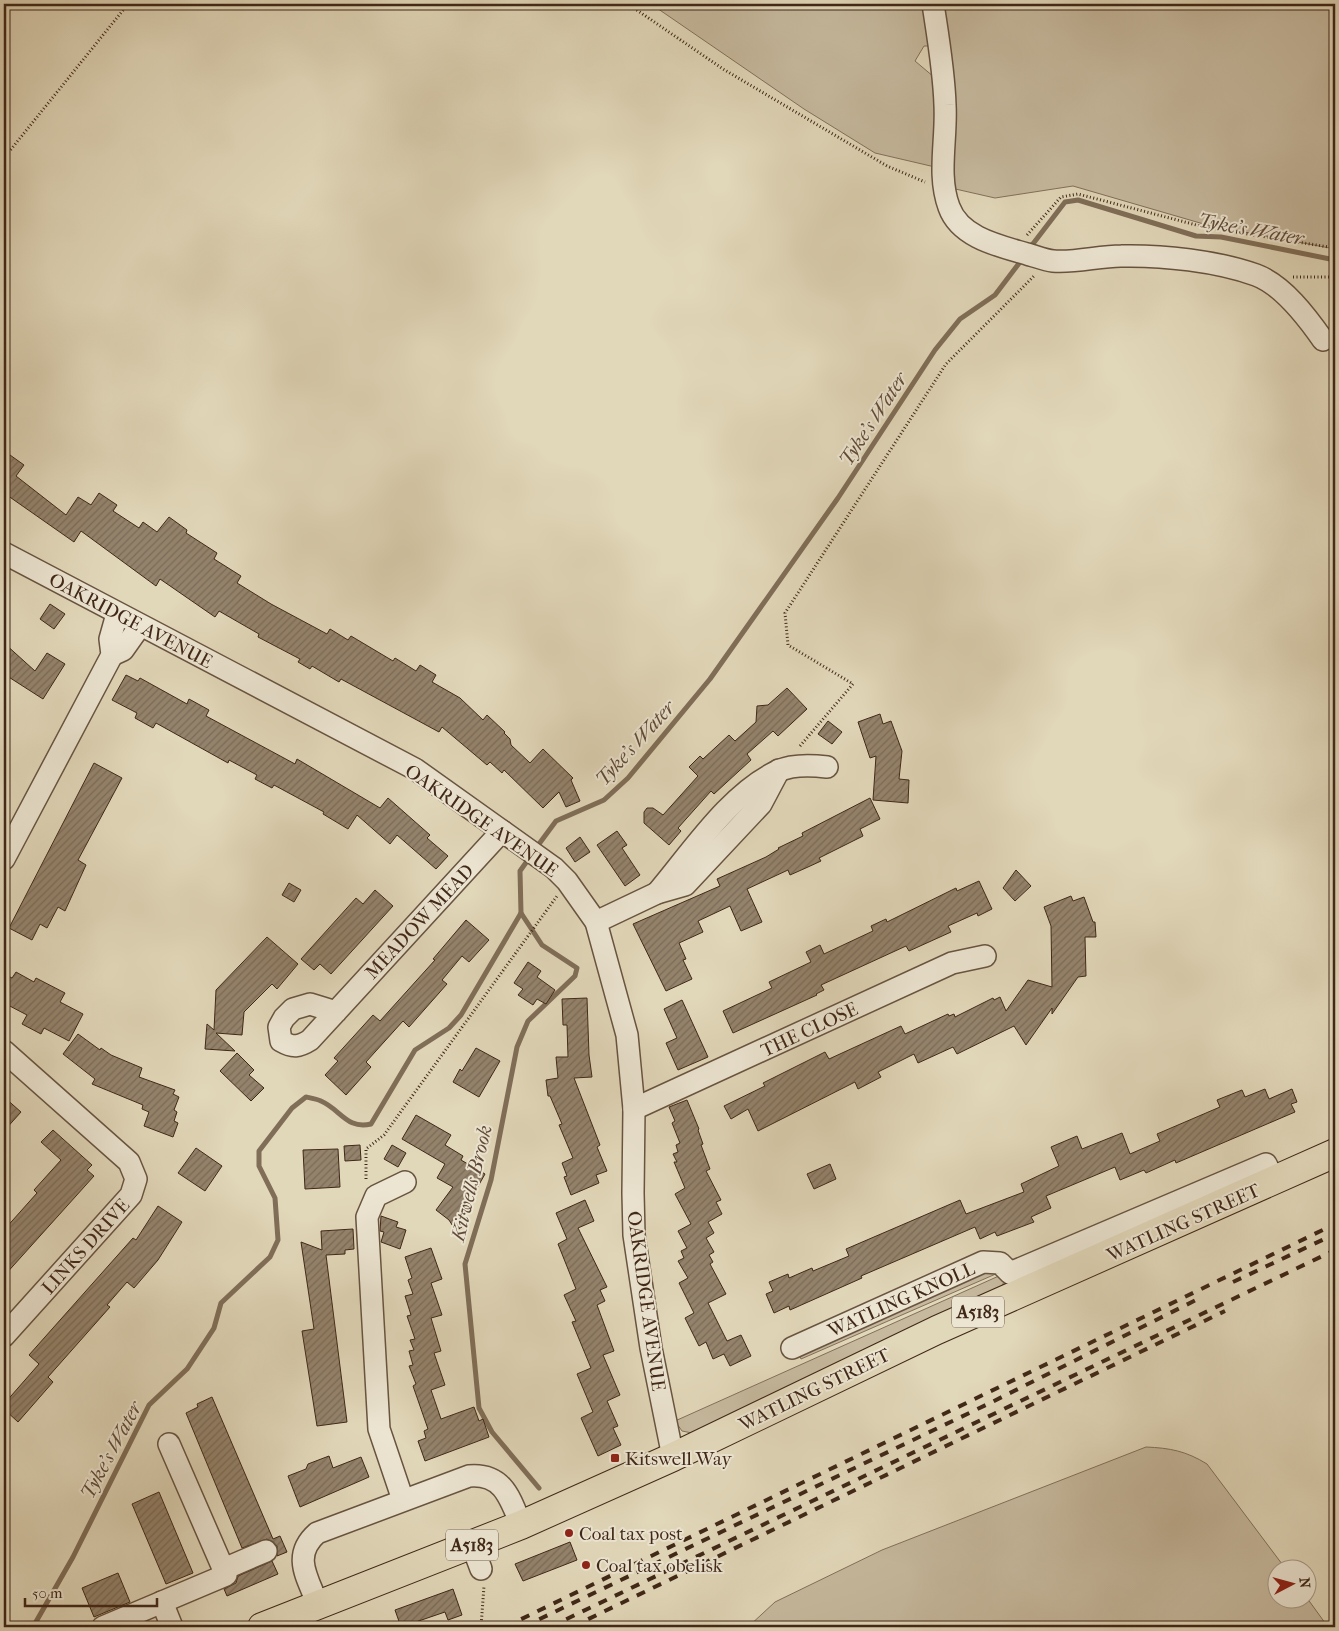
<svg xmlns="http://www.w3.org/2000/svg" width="1339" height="1631" font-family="'IM FELL French Canon',serif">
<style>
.green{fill:#c6b99e;stroke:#83705b}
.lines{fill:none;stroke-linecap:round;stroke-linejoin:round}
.stream{stroke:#806e58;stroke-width:5}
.building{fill:url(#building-hatch);stroke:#402818}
.minor-casing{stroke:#685440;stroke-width:24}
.major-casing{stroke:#402818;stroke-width:30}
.path{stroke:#402818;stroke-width:3;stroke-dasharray:1 2.5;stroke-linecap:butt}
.minor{stroke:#ece5d2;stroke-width:21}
.major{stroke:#e1d7b9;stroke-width:28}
.rail{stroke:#402818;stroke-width:4;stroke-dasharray:9 9;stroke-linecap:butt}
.poi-dot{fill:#8f2418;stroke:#ece5d2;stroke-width:2}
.labels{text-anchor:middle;stroke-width:4;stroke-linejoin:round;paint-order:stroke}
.shield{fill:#ece5d2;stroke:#746150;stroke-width:1}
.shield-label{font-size:18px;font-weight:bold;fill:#402818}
.street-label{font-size:19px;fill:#402818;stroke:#ece5d2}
.poi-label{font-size:19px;fill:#402818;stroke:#ece5d2;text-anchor:start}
.water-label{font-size:20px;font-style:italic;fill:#604b38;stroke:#ece5d2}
</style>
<defs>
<pattern id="building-hatch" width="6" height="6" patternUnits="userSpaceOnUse" patternTransform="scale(1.25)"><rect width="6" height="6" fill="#94836c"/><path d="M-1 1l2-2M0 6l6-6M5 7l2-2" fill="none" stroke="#7a6b58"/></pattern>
</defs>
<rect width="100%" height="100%" fill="#e1d7b9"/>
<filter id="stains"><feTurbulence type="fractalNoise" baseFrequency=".004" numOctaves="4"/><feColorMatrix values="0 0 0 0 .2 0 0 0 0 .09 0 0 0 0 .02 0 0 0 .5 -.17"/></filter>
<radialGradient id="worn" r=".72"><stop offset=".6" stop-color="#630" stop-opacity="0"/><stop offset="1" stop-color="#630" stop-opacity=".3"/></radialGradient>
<!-- green -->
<g class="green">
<path d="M651,4h273l6,42h-6l-9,15 19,16 1,90 -60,-14 -71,-44z"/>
<path d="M939,4h396v245l-128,-24 -134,-39 -78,12 -44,-10z"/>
<path d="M978,1273h20l-197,86 -2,-5z"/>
<path d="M1001,1275l3,7 -4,7 -308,144 -10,-2 -7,-10z"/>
<path d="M1146,1447c24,1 40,4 61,17l78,104h-9v30h31l21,29h-580l27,-25 107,-52z"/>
</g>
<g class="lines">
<!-- stream -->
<g class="stream">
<path d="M1029,249l36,-47 13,-2 118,36 25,1 114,23"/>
<path d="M536,848l20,-27 48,-21 24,-22 82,-99 128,-181 97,-148 25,-31 35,-24 28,-37"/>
<path d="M521,913l21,32 35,23 -2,8 -47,45 -11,26 -26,133 -26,84 14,144 13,24 47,56"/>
<path d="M33,1627l40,-70 76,-152 38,-36 27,-41 7,-25 49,-46 8,-17 -3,-42 -16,-32v-15l33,-43 14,-11c5,1 11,2 15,4 19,8 26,29 50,23l44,-74 34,-22 12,-13 60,-102 -1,-42 10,-14"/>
</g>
</g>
<!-- building -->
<g class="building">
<path d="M10,455l14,10 -8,11 50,39 12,-18 13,8 8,-12 18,12 -4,6 26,17 4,-6 14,10 12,-15 18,13 -1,3 31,20 -3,6 27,17 -4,7 34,21 56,30 3,-5 18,11 3,-4 42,25 2,-3 21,13 4,-6 16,10 -4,7 28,16 23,22 4,-5 18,17 -1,1 6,6 1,6 19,18 13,-14 30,29 -2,2 9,21 -14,6 -7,-15 -16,16 -39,-38 -2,3 -12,-11 -3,3 -45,-38 -3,5 -98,-53 -2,3 -27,-16 -2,3 -12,-7 2,-3 -42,-22 1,-3 -40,-23 -4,6 -55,-38 -4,7 -75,-55 -7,11 -70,-49v-31z"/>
<path d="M50,604l15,10 -11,15 -14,-10z"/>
<path d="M4,643l31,28 12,-18 18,11 -22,35 -39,-25z"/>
<path d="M126,675l12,6 2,-3 47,26 2,-5 20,11 -3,6 89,48 2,-5 83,49 8,-10 42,37 -3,3 21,18 -12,13 -39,-34 -7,9 -33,-29 -9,14 -25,-15 1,-2 -50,-27 -2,3 -17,-9 2,-4 -28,-15 -1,3 -72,-40 -3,5 -18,-10 2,-5 -25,-13z"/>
<path d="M787,688l20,21 -29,27 -5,-5 -26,23 4,6 -37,34 -3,-3 -33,37 3,3 -12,14 -25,-22v-11l3,-4h6l10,7 35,-39 -9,-9 11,-11 3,3 26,-24 6,6 21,-19 1,-16 11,-1z"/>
<path d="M880,714l3,10 8,-3 11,30 -3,28 10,1 -1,23 -35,-3 3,-44 -6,2 -12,-36z"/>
<path d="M828,721l14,11 -10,12 -14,-10z"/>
<path d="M94,763l28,15 -44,82 8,5 -21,46 -7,-4 -11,21 -7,-4 -8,16 -23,-12z"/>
<path d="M870,798l10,21 -20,10 3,7 -44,22 2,3 -13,6 -18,8 -2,-5 -41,19 15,33 -21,9 -11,-25 -32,15 5,11 -24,11 7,16 -3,1 9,19 -26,12 -33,-67 87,-38 -3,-7 49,-22 13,-8 -1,-1 25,-12 -1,-3z"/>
<path d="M617,831l10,14 -5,3 18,27 -15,11 -28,-41z"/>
<path d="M580,837l10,15 -15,10 -9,-14z"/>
<path d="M1016,870l15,16 -16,15 -12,-13z"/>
<path d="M979,881l13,28 -14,7 -1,-3 -29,13 3,6 -42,19 -3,-5 -85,39 3,5 -8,4 1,1 -84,38 -10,-22 49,-23 -3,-6 42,-20 -5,-10 14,-7 4,9 49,-23 -2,-5 15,-7 1,3 69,-34 1,3z"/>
<path d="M289,883l12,7 -7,12 -12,-7z"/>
<path d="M375,890l18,16 -62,68 -11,-10 -6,6 -13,-11 55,-61 7,6z"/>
<path d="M1071,896l2,5 11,-4 9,25h2l1,15h-11l1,39 -8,1 -26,37v-6l-26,37 -12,-19 -57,28 -4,-7 -35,16 -4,-9 -36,18 3,5 -23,12 -3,-7 -97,49 -10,-22 -17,10 -7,-13 41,-20 -2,-3 62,-31 4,7 72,-33 4,8 43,-20 1,2 5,-2 1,3 38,-19 1,2 6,-3 6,14 22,-31 24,7 -1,-61 -7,-19z"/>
<path d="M466,920l23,20 -20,22 -7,-6 -20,24 5,4 -38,43 -6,-6 -37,41 5,5 -25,28 -21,-20 13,-14 -4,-3 39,-43 7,6 55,-61 -2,-1z"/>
<path d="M267,937l31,27 -21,25 -5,-5 -28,28 -2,23 -26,-2 19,18 -30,-2 2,-25 7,6 2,-40z"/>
<path d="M528,962l13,9 -4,6 18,13 -9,14 -9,-5 -4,6 -15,-10 5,-6 -9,-6z"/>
<path d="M16,972l18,10 2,-4 29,15 -5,9 23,12 -14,27 -25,-13 -3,6 -19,-10 5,-9 -23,-12v-29l8,4z"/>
<path d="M587,998l2,57 3,22 -18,1 26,67 -3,2 10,24 -11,4 3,8 -28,12 -7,-18 3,-1 -5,-13 11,-5 -14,-33 3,-1 -12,-28h-2l-2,-16 12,-2 -2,-21h12l-1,-32h-4l-1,-26z"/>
<path d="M682,1000l26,57 -30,13 -12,-27 11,-5 -13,-29z"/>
<path d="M78,1034l22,16 1,-2 10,7 31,13 -3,9 36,13 -2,4 6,3 -5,13 3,2 -3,9 4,2 -5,14 -29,-11 5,-14 -7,-3 1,-4 -51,-21 3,-5 -32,-25z"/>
<path d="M476,1048l24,13 -21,36 -26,-15 7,-13 2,2z"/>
<path d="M237,1053l17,17 -5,5 15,13 -13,13 -31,-30z"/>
<path d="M1265,1089l4,10 23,-10 5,13 -6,2 4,8 -119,51 -1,-3 -29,13 -2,-3 -24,10 -5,-13 -69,29 5,12 -20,9 3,5 -37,14 -2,-4 -15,7 -5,-12 -114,49 1,2 -72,32 -1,-4 -15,7 -8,-19 7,-3 -4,-9 19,-8 1,4 23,-10 1,3 36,-15 -3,-7 114,-49 6,14 58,-22 -3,-8 38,-18 -8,-19 26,-11 5,13 40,-16 8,21 30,-13 -3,-7 63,-27 -3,-7 25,-10 3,7z"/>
<path d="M4,1097l17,15 -17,19z"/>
<path d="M687,1100l12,29 -1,1 5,14 -2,1 9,24 -4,2 15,29 -5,2 6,12 -14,8 6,11 -8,5 8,14 -5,3 4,7 -3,2 16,30 -18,9 19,38 14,-6 10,21 -21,10 -6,-12 -11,5 -7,-17 -7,4 -14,-28 9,-5 -15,-30 9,-5 -10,-17 6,-3 -3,-7 6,-3 -9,-17 13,-7 -16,-30 10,-6 -11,-26h3l-4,-8 5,-2 -2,-7 4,-2 -8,-20 3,-2 -6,-14z"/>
<path d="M416,1115l35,20 -6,10 18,11 -2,4 24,14 -22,39 6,9 -13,9 -7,-11 -13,-10 17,-23 -16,-9 8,-14 -43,-25z"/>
<path d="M53,1130l39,35 -5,5 7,6 -90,100v-46l33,-37 -3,-3 27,-30 -20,-18z"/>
<path d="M360,1145l1,15 -16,1 -1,-15z"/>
<path d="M392,1145l14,8 -8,14 -14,-8z"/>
<path d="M196,1148l26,18 -17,25 -27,-18z"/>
<path d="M338,1149l2,38 -35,2 -2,-39z"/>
<path d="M830,1164l6,15 -22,10 -7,-15z"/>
<path d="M585,1200l9,21 -16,7 29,59 -7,3 5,11 -8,4 17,46 -11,4 17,40 -13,6 11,25 -5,2 8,17 -23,11 -17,-38 12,-6 -16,-38 14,-6 -19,-46 4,-1 -12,-26 12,-6 -18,-45 9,-5 -11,-26z"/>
<path d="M158,1206l24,16 -24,38 -24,28 -7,-6 -20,23 3,2 -62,70 5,5 -35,40 -14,-13v-5l35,-40 -10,-9 104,-117 3,2z"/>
<path d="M381,1216l17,6 -2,5 10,3 -6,19 -19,-7 3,-10 -4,-1z"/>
<path d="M353,1229l1,20 -9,1v4l-19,1 21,167 -30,4 -15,-95 12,-2 -13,-87 21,8 -1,-19z"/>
<path d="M431,1248l11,31 -11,4 11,32 -11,3 10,33 -7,2 11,32 -14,5 10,29 33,-12 5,14 4,-2 6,18 -64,24 -7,-20 8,-3 -2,-7 4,-2 -15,-43 3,-2 -7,-18 4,-1 -4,-14 5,-1 -4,-10 5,-1 -8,-23 4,-1 -6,-19 8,-2 -5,-14 4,-2 -7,-21z"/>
<path d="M212,1397l61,142 7,-3 7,16 -10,4v-10l-10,-7 -25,9 -56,-135 12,-6 -1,-3z"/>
<path d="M329,1456l4,12 28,-11 8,20 -69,30 -12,-31 18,-7 2,-5z"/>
<path d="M159,1492l34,81 -27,11 -34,-80z"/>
<path d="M570,1542l7,18 -54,21 -8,-17z"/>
<path d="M272,1561l6,13 -51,22 -3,-7 12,-6 2,-7z"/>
<path d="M118,1573l12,29 -36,15 -12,-29z"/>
<path d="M453,1589l9,26 -14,5 -3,-8 -44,15 -6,-17z"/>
</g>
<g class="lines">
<!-- minor casing -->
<g class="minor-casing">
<g id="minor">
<path d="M933,4c5,33 11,67 12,101 2,34 -8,70 4,102 11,31 51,39 78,47 8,2 17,6 26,7 22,2 46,-5 68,-5 41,-1 96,5 135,19 27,10 51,42 67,65"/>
<path d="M4,553l411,216 139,99 13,13 29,41 31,113 7,74 -1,84 1,42 17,113 22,109"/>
<path d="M112,655l11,-5 17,-24"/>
<path d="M4,859l108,-204 -2,-16 7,-25"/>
<path d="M657,893c34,-40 73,-100 121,-122 15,-7 33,-6 49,-4"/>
<path d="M596,922l61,-29 28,-8 76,-81 18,-34"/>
<path d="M336,1012l-26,-8 -17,5 -9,9 -5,9 2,14c12,7 18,6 29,-1l192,-209"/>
<path d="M4,1051l125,111 7,17 -5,16 -127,141"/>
<path d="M634,1109l318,-146 33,-7"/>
<path d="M792,1348l191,-86 17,1 10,10 256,-109 9,18"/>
<path d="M403,1500l-24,-71 -12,-212 9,-21 29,-14"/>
<path d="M472,1545l9,24"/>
<path d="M224,1569l42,-18"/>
<path d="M162,1602l10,25"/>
<path d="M318,1605c-10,-27 -27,-49 -1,-72l152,-57c34,-3 41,22 52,49"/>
<path d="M103,1627l123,-52 -57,-131"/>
</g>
</g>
<!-- major casing -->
<g class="major-casing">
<path id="major" d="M262,1627l259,-102 152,-68 264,-127 398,-177"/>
</g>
<!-- path -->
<g class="path">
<path d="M628,4l95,65 164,97 38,16"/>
<path d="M4,158l124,-154"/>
<path d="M1027,235l34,-38 17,-3 126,33 131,21"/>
<path d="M1293,277h42"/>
<path d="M800,746l53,-62 -65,-39 -3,-32 161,-249 88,-88"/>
<path d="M366,1179v-30l18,-14 173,-239"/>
<path d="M481,1627l3,-41"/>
</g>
<!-- minor -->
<use href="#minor" class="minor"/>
<!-- major -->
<use href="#major" class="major"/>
<!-- rail -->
<g class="rail">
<path d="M1233,1282l102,-48"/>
<path d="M505,1627l830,-403"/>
<path d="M523,1627l465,-223 214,-107"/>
<path d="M550,1627l785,-377"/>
<path d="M572,1627l653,-316"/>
</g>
</g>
<!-- markers -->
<g class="poi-dot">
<rect x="610" y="1453" width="10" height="10" rx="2.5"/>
<circle cx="569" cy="1533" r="5"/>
<circle cx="586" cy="1565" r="5"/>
</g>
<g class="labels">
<!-- shield labels -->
<g class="shield">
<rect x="952" y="1296.5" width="52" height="31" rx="4"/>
<rect x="446" y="1529.5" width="52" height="31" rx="4"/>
</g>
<g class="shield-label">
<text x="978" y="1318">A5183</text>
<text x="472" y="1551">A5183</text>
</g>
<!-- street labels -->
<g class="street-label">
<text transform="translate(131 620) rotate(28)" y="7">OAKRIDGE AVENUE</text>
<text transform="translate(482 820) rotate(35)" y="7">OAKRIDGE AVENUE</text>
<text transform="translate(419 921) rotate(-47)" y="7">MEADOW MEAD</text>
<text transform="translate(809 1029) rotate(-25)" y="7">THE CLOSE</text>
<text transform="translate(1183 1222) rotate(-24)" y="7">WATLING STREET</text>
<text transform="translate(85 1246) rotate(-48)" y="7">LINKS DRIVE</text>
<text transform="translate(901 1299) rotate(-24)" y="7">WATLING KNOLL</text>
<text transform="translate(647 1301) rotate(82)" y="7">OAKRIDGE AVENUE</text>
<text transform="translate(814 1389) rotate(-26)" y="7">WATLING STREET</text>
</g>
<!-- poi labels -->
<g class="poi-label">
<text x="625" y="1465">Kitswell Way</text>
<text x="579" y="1540">Coal tax post</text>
<text x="596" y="1572">Coal tax obelisk</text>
</g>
<!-- water labels -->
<g class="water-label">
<text transform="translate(1251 229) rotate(10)" y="7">Tyke's Water</text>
<text transform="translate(873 419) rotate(-57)" y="7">Tyke's Water</text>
<text transform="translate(635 743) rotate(-48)" y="7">Tyke's Water</text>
<text transform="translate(471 1183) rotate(-76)" y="7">Kitwells Brook</text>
<text transform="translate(111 1450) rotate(-62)" y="7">Tyke's Water</text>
</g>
</g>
<!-- margin -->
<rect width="1339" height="1631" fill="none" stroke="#e1d7b9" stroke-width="20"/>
<rect x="5" y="5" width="1329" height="1621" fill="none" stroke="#402818" stroke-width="2.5"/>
<rect x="10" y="10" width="1319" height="1611" fill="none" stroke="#402818"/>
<!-- north arrow -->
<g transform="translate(1292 1584) rotate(84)"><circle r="24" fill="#ece5d2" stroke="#a79988"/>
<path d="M0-4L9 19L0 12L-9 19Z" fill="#8f2418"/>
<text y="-8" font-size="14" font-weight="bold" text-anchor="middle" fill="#402818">N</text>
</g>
<!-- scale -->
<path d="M25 1598v8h132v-8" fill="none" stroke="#402818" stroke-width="2.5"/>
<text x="32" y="1598" font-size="15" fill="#402818" stroke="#ece5d2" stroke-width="4" paint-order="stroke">50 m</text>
<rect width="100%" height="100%" filter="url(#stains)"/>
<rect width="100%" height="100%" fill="url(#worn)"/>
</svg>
